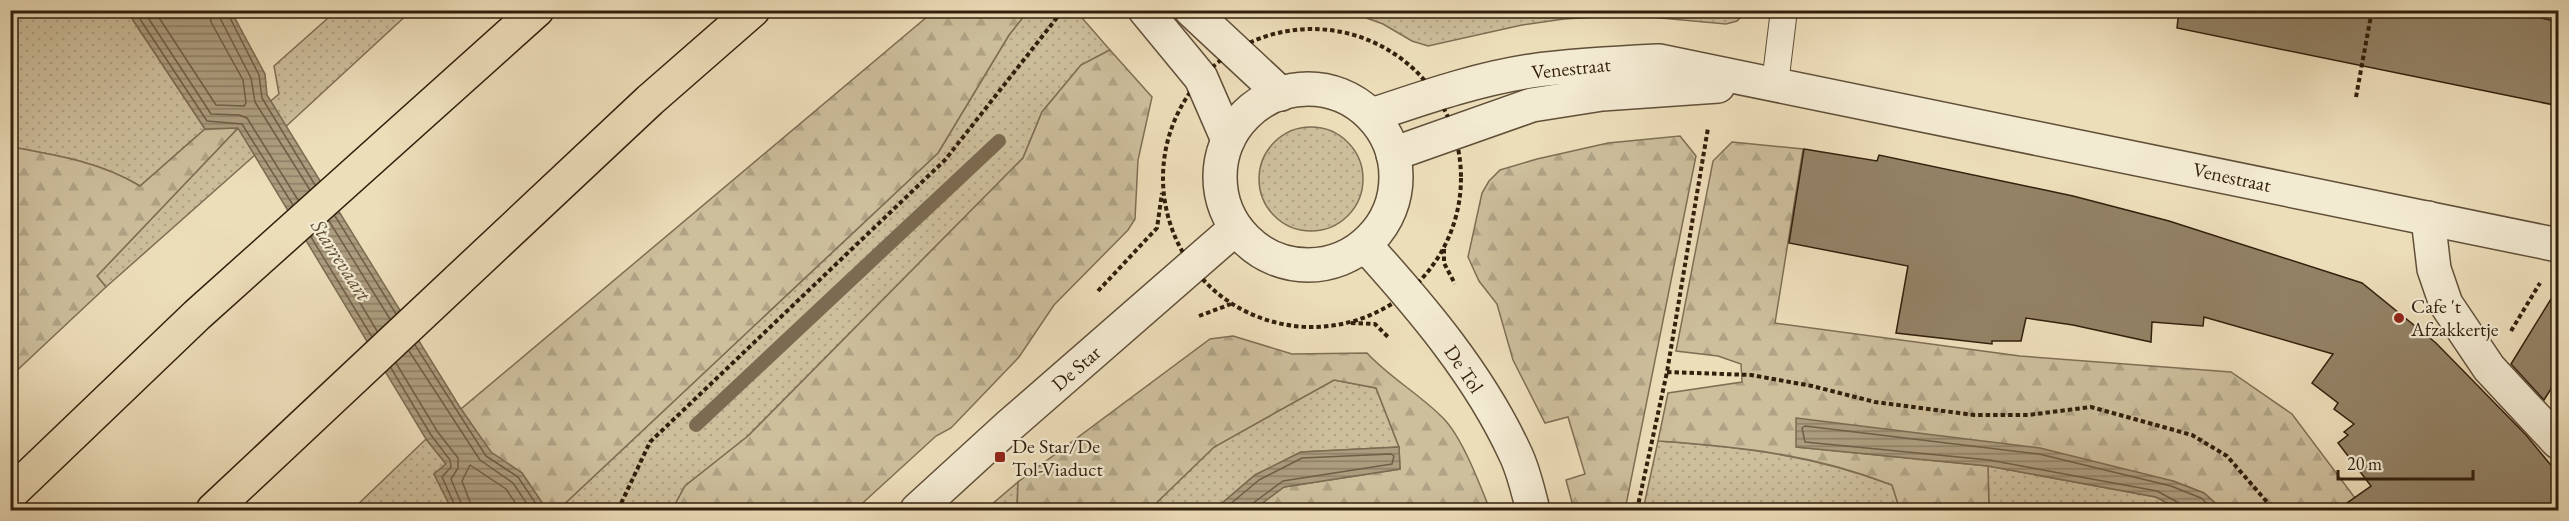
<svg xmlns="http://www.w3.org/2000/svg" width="2569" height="521" font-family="'EB Garamond',serif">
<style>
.green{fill:url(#green-dots);stroke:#806e54;stroke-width:1.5}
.forest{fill:url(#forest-firs);stroke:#806e54;stroke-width:1.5}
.water{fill:url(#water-rules);stroke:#7c6b51;stroke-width:1.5}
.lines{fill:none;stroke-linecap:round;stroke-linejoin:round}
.shore{stroke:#705e46;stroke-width:1.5}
.stream{stroke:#7c6b51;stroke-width:14}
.building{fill:#938266;stroke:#321f0c;stroke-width:1.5}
.service-casing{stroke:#614f38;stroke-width:28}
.minor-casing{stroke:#614f38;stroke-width:36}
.tertiary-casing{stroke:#614f38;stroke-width:36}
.motorway-casing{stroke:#321f0c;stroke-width:36}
.path{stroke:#321f0c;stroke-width:4;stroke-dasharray:4.5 3;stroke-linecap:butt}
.service{stroke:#f3ead2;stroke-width:26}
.minor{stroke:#f3ead2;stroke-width:33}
.tertiary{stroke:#f3ead2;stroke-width:33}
.motorway{stroke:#eddeba;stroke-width:33}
.poi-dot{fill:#8f2418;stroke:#f3ead2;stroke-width:2}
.labels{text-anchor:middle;stroke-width:4.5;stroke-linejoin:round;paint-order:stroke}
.street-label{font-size:20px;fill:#321f0c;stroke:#f3ead2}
.poi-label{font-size:20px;fill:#321f0c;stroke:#f3ead2;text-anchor:start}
.water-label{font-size:21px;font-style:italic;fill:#5d4b34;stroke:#f3ead2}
</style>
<defs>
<pattern id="green-dots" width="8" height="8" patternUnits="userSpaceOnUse" patternTransform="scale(1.5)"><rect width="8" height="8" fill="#cdbe9c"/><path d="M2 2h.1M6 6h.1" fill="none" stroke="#b0a385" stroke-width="1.8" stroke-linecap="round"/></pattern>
<pattern id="forest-firs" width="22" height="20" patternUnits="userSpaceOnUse" patternTransform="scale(1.5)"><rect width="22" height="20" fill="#cdbe9c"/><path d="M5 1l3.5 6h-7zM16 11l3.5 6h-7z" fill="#b0a385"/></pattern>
<pattern id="water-rules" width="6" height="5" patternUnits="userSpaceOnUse" patternTransform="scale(1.5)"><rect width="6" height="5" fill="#ad9d7f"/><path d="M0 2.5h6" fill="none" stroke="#8d7f66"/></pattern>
</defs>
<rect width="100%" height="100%" fill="#eddeba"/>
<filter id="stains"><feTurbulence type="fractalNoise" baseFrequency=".00333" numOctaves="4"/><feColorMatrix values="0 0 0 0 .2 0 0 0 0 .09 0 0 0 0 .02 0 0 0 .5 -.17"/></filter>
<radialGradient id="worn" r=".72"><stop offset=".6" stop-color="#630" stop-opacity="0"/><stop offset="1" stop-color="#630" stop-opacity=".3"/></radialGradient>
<!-- green -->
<g class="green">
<path d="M10,11h117l78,118 -65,57c-40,-24 -84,-31 -129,-39z"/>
<path d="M336,11h75l-156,144 -149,132 -9,-11 141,-148 41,-34 -5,-28z"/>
<path d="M1028,11h48l34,39 -29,15 -39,47 -19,46 -275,278 -63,50 -13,24h-114l380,-357 71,-118z"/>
<path d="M1281,11h466l-10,10 -11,3 -98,-9 -64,4 -42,6 -94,21 -16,-5 -29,-17 -36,-13z"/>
<circle cx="1311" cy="179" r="52"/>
<path d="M1334,380l42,8 23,59 -98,5 -46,23 -41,35h-65l65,-63z"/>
<path d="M426,439l20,25 -12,10 18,36h-100z"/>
<path d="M1658,441c84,6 154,14 234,44l8,25h-257z"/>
<path d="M1988,466l168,31 24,13h-191z"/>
<path d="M1018,482l-1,28h-32z"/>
</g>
<!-- forest -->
<g class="forest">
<path d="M934,11h94l-19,24 -71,118 -380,357h-11l-25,-37 -31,-20 -30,-44z"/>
<path d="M1110,50l42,47 -14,63 -3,59 -7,11 -74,75 -35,52 -68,71 -15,8 -81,74h-183l13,-24 63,-50 275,-278 19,-46 39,-47z"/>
<path d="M238,128l-141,148 9,11 -95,89v-229c45,8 89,15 129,39l65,-57z"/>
<path d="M1680,136l16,20 -71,354h-51l-8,-30 19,-6 -17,-57 -23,6 -32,-63 -16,-56 -18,-23 -11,-24 14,-64 7,-12 11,-11 37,-11 71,-16z"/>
<path d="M1732,142l71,7 -28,174 245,33 211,16 61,42 72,96h-141l-19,-17 -31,-12 -376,-34 191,19 1,44h-89l-8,-25c-80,-31 -150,-38 -234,-44l10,-48 74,-11 -1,-18 -23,-8 -42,-5 37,-190z"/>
<path d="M1233,336l59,18 75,-1c23,25 54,42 77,66 19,20 36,66 46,91h-237l31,-23 116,-18 -1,-22 -23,-59 -42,-8 -120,67 -65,63h-132l1,-28 192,-143z"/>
</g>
<!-- water -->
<g class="water">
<path d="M127,11h104l34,63 2,21 194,314 30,43 31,21 25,37h-95l-18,-36 12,-10 -20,-25 -188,-311 -33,1z"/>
<path d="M1796,418l244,30 133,33 31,12 19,17h-43l-24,-13 -168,-31 -192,-19z"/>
<path d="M1399,447l1,22 -116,18 -31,23h-39l41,-35 46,-23z"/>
</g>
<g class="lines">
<!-- shore -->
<g class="shore">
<path d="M134,10l73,111 35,3 51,81"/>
<path d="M143,10l68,104 28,1 8,3 51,82"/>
<path d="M154,10l62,95 28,1 2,-3 -3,-23 -32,-58 -2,-12"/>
<path d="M218,10l2,8 31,60 4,24 55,88"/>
<path d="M226,10l33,65 3,23 53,87"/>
<path d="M335,216l61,98"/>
<path d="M329,221l61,98"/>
<path d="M317,231l60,100"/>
<path d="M311,237l61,100"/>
<path d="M415,345l71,111 32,21 22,33"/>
<path d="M409,351l71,109 33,23 18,27"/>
<path d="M396,363l41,68 21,27v10l-7,11 13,31"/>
<path d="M391,368l40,67 19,25 1,7 -9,10 15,33"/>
<path d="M473,510l-11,-29 8,-16 36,24 14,21"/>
<path d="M1223,510l36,-30 43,-22 89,-4 3,2 -2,8 -109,17 -30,22 -3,7"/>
<path d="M2181,510l-2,-7 -22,-12 -168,-31 -184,-18 -3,-14 3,-2 234,28 132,32 30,12 13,12"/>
</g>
<!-- stream -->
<path class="stream" d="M696,425l303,-284"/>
</g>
<!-- building -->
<g class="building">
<path d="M2179,10h327l53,12v84l-382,-78z"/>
<path d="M1804,149l73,12 2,-6 194,41 96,25 193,62 74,60 90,92 33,40v35h-222l34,-24 -33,-43 10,-8 -4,-3 10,-8 -20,-15 4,-6 -26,-20 21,-29 -129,-37 -1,9 -51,-4 -1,20 -78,-17 -47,-7 -5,23h-29v3l-96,-11 12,-67 -119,-23z"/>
<path d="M2559,286v90l-15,24 -33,-36z"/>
</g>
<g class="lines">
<!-- service casing -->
<g class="service-casing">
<path id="service" d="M1775,84l9,-74"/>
</g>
<!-- minor casing -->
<g class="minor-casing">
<g id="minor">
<path d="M2428,218l6,51 12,35 43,64 69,74"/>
<path d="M1365,245c57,63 114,130 150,208 9,18 13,39 18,57"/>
<path d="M917,510l93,-85 226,-197"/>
</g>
</g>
<!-- tertiary casing -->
<g class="tertiary-casing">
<g id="tertiary">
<path d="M1145,10l56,68 27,62"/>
<path d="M1191,10l90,84"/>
<circle cx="1308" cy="177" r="88"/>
<path d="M1372,115c51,-17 105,-36 159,-44 43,-6 86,-8 128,-10l899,184"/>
<path d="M1393,154l139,-49 70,-11 116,-8"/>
</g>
</g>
<!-- motorway casing -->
<g class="motorway-casing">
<g id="motorway">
<path d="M10,494l187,-179 340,-305"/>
<path d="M213,510l437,-410 103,-90"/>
</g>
</g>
<!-- path -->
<g class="path">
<circle cx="1312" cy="178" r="149"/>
<path d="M2356,97l16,-87"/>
<path d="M1444,249v14l11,21"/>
<path d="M1098,291l59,-63 5,-35"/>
<path d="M1199,316l32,-12"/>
<path d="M1351,323l24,1 14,14"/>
<path d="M2511,331l29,-48"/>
<path d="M1667,372l84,3 61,11 63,16 99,13h54l63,-8 101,28 35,21 47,54"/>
<path d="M618,510l32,-68 295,-282 118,-150"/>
<path d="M1637,510l30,-138 41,-244"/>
</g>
<!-- service -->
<use href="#service" class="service"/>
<!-- minor -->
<use href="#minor" class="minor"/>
<!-- tertiary -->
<use href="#tertiary" class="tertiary"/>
<!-- motorway -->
<use href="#motorway" class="motorway"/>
</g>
<!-- markers -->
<g class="poi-dot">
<circle cx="2399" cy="318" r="6"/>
<rect x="994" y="451" width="12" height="12" rx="3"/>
</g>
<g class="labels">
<!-- street labels -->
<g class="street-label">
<text transform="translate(1571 68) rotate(-6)" y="7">Venestraat</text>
<text transform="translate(2232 177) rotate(12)" y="7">Venestraat</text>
<text transform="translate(1076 368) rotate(-41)" y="7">De Star</text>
<text transform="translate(1464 369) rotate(56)" y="7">De Tol</text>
</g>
<!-- poi labels -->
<g class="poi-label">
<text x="2411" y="313">Cafe 't<tspan x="2411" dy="23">Afzakkertje</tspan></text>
<text x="1012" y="453">De Star/De<tspan x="1012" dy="23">Tol-Viaduct</tspan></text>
</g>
<!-- water labels -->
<g class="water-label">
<text transform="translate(341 260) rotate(57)" y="7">Starrevaart</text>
</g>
</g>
<!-- margin -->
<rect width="2569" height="521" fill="none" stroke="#eddeba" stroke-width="36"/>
<rect x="12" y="12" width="2545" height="497" fill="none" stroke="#321f0c" stroke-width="3"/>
<rect x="18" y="18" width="2533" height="485" fill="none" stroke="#321f0c" stroke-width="1.5"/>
<!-- scale -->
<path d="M2338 470v9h135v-9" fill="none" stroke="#321f0c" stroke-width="3"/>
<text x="2347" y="470" font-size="18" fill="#321f0c" stroke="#f3ead2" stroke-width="4.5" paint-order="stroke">20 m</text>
<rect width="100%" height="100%" filter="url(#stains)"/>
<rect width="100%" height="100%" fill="url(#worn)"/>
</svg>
